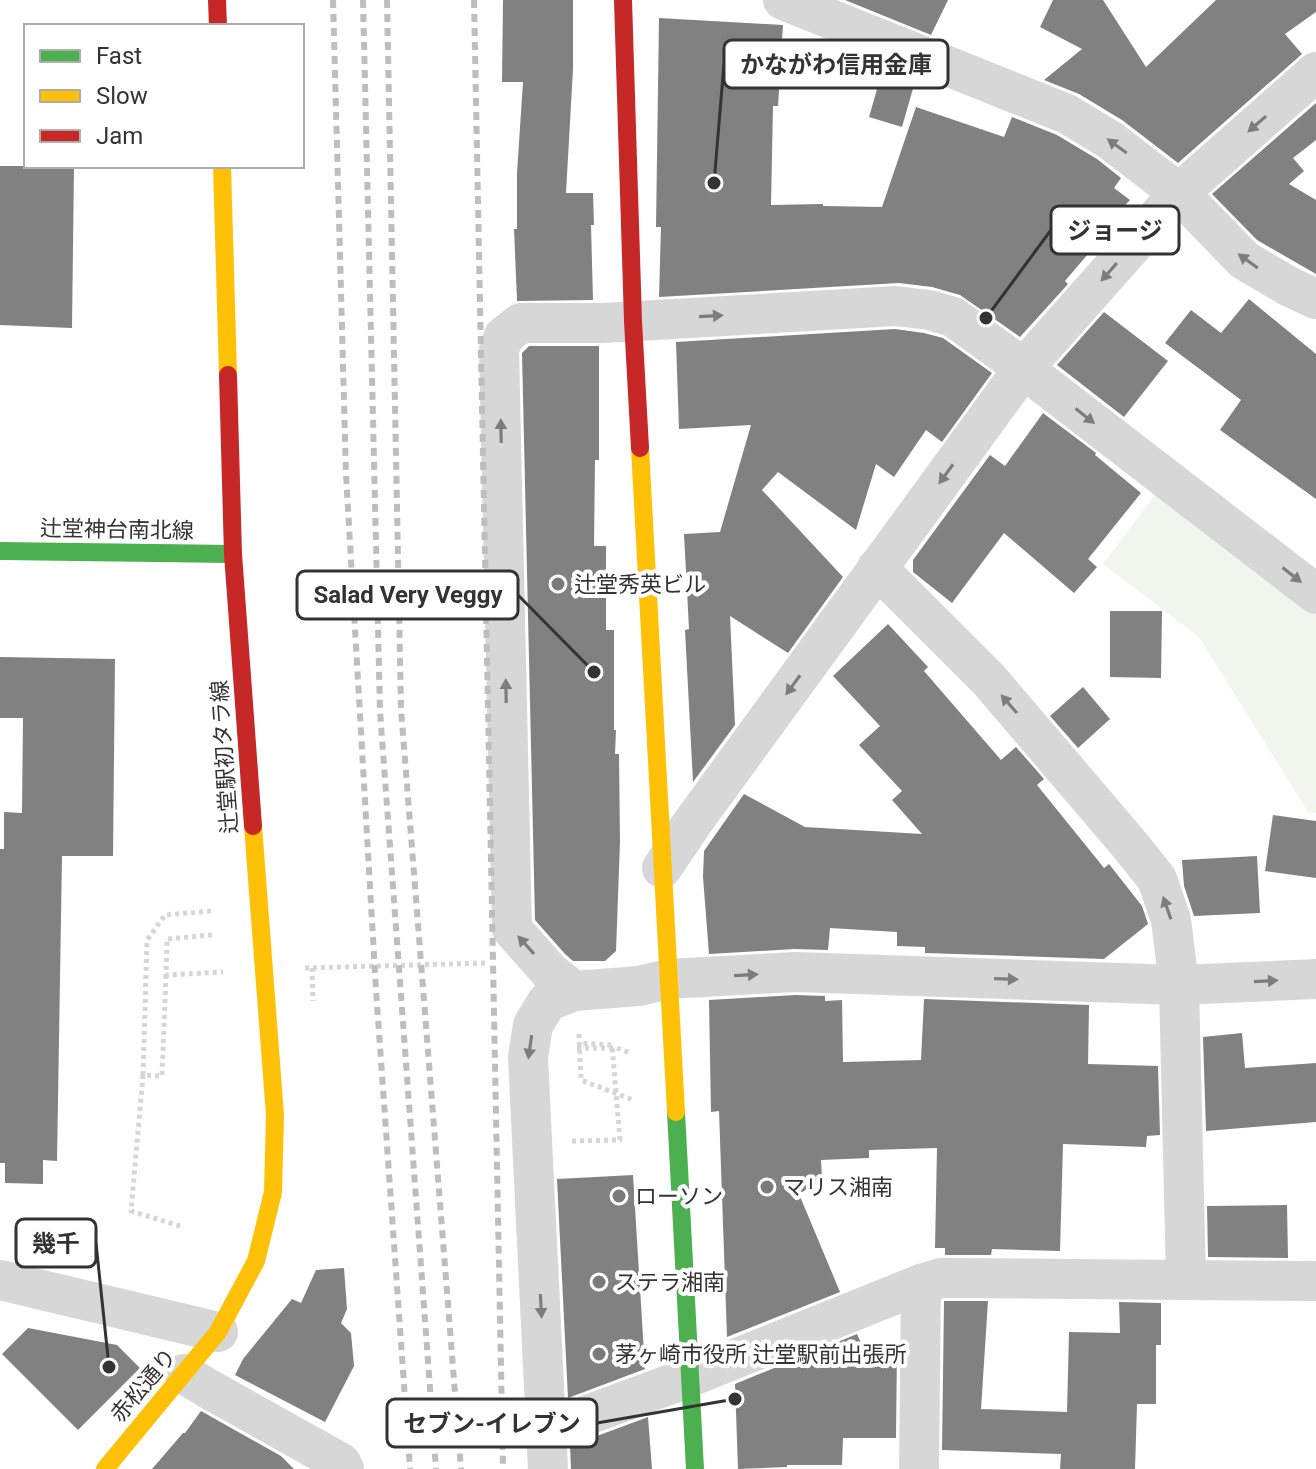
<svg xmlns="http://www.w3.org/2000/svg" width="1316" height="1469" font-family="Roboto,'Noto Sans JP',sans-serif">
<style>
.green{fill:#f1f5ed}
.building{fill:#818181}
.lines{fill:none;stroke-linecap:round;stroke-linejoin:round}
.path{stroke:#d6d6d6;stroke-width:5;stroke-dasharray:4 4;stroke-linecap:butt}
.street{stroke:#d7d7d7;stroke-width:40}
.fast{stroke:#4caf50;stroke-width:18}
.slow{stroke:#ffc107;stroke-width:18}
.jam{stroke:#c62828;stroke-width:18}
.rail{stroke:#bebebe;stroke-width:6;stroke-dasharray:8 6;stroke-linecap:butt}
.oneway{fill:#7d7d7d}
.poi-dot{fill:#7a7a7a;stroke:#fff;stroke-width:3}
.labels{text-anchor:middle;stroke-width:8;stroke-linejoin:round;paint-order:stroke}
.street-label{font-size:22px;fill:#333;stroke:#fff}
.poi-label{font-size:22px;fill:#333;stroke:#fff;text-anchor:start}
.leader{fill:none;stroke:#333;stroke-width:3}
.callout-dot{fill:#333;stroke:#fff;stroke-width:3}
.callout{fill:#fff;stroke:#333;stroke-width:3}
.callout-label{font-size:24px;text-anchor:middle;font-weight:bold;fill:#333}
</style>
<rect width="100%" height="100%" fill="#fff"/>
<!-- green -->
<path class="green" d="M1158,491l158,120v202l-8,-1 -109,-175 -96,-73z"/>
<!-- building -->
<g class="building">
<path d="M503,0h70v69l-7,124h27l1,32h-3l2,75 -76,1 -3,-72h3v-56l6,-91h-21z"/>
<path d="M845,0h103l-17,35z"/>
<path d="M1053,0h50l43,67 70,-67h100v12l-31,22 17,20 -124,109 -56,-43 -43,-26 -35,-14 38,-31 -42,-22z"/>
<path d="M659,18l124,7 -5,81h-5l-2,99 52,-1v2l59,1 34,-100 88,30 8,-20 45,18 40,24 24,19 -7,10 16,12 -29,31 4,3 -40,47 3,3 -48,53 -60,-42 -28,-8 -33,-4 -240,14 2,-70h-5z"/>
<path d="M884,65l32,13 -14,49 -33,-10z"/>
<path d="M1316,103v37l-23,18 11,13 -15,13 27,16v74l-59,-34 -45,-46z"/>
<path d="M0,166h74l-2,162 -72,-3z"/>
<path d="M1249,299l67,55v145l-96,-69 21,-30 -76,-57 26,-33 30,23z"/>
<path d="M1104,312l64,49 -44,56 -67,-52z"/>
<path d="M895,329l29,4 19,5 49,35 -50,69 -16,-12 -32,47 -18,-13 -20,66 -78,-58 -16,18 81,87 -55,76 -58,-37 5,109 -42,57 -8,-152 4,-1 -5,-95 36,-2 31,-107 -72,4 -3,-87z"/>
<path d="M529,346h70v114h-4l-1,86h12v84h8v100h2l-1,24h4l1,88 -4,109 -11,10h-32l-8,-7 -30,-34 -13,-567z"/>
<path d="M1043,413l53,40 -1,2 46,38 -53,66 9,8 -23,26 -70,-60 -52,70 -39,-31v-12l77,-105 15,11z"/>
<path d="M1110,611h52l-1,67 -51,-1z"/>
<path d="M888,624l40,43 -4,4 77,89 15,-13 28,32 -7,6 67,83 5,-4 33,42 6,18 -44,35 -179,-6v-6l-28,-1v-14l-67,-4 -2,22 -34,-1 -85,5 -6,-77 1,-26 40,-57 61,33 117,7 -30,-34 10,-9 -43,-46 21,-19 -47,-50z"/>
<path d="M0,657l115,2 -2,197h-51l-5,305 -14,-1v24l-38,-1v-20h-5v-314h4v-37l18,1 1,-95h-23z"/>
<path d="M1083,687l27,32 -32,29 -28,-32z"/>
<path d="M1273,815l43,6v57l-51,-7z"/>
<path d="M1257,856l3,57 -66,3 -10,-30 -2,-26z"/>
<path d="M795,995l30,1v5l17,-1 1,62 78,-2 3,-61 165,6 -1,59 70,2 2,69 -13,1 -1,11 -83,-3 -3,107 -68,-2 -1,6h-46v-7h-10l2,-100 -68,2v8l-48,2 1,20 -23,14 41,98 -113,45 -8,-226 -8,1 -2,-112z"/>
<path d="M1242,1033l3,35 71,-5v59l-110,9 -3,-94z"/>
<path d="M633,1175l12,194 -77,29 -11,-219z"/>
<path d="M1287,1205l1,53 -80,-1 -1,-51z"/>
<path d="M344,1268l3,41 -6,14 10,10 3,33 -29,56 -90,-47 8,-16 49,-60 9,4 15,-33z"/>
<path d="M944,1301h44l-7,108 86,3 2,-80 51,1 -1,-31 42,1v42h-5v59h-19l-2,65h-75l1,-15 -119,-4z"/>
<path d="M28,1328l89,17 23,23 -62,62 -76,-76z"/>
<path d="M857,1334l5,11h35l-1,93h-53l-1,27h-55v2l-49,2 -3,-85z"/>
<path d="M201,1411l80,45 13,13h-142l31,-36h2z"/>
<path d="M648,1417l4,52h-81l-1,-23z"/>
</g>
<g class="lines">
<!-- path -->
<g class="path">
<path d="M212,935l-45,4 -1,36 57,-3"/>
<path d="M305,968l182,-5"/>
<path d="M312,968l1,33"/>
<path d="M166,975l-4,101 -19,-1 -12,136 49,15"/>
<path d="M579,1034l2,46 52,20"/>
<path d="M577,1048h40l13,5"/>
<path d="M143,1075l4,-135 18,-25 46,-4"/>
<path d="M572,1141l48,-1 -8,-95 -33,-2"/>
</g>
<!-- street -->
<g class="street">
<path d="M783,0l284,114 43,26 69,53 65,67 44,26 28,13"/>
<path d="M877,568l113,113 139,163 28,35 14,41 8,65 7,294"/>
<path d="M1316,594l-313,-241 -50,-36 -24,-7 -33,-4 -293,17h-82l-17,13 -5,13 13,580 37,42 25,20 65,-5 29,-7 127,-7 384,13 137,-6"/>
<path d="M662,868l31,-46 330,-453 156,-176 137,-121"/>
<path d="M0,1280l218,52"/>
<path d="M184,1374l23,14 134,75 3,6"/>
<path d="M547,1430l143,-53 231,-93 20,-6 375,3"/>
<path d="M548,1469l-20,-412 5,-32 14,-23 27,-11"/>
<path d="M919,1469l2,-185"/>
</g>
<!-- fast -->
<g class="fast">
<path d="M0,551l233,3"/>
<path d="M676,1112l19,357"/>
</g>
<!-- slow -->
<g class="slow">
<path d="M222,166l6,209"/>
<path d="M640,448l36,664"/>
<path d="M105,1469l113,-137 38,-71 17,-69 2,-77 -22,-289"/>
</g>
<!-- jam -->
<g class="jam">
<path d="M217,0l1,26"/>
<path d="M623,0l10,321 7,127"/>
<path d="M228,375l5,179 20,272"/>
</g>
<!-- rail -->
<g class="rail">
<path d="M333,0l13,474 30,516 34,479"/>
<path d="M363,0l17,711 56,758"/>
<path d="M387,0l14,709 60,760"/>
<path d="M474,0l29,1469"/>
</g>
</g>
<!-- one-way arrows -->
<defs><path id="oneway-solid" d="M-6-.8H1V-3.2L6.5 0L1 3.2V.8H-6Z" transform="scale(2)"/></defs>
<g class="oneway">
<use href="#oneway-solid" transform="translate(1257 124) rotate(139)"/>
<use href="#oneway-solid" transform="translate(1117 146) rotate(-144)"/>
<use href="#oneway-solid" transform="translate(1248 261) rotate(-144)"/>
<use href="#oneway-solid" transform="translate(1109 272) rotate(131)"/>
<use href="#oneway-solid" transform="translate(711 316) rotate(-3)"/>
<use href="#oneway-solid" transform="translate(1085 416) rotate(38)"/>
<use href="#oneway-solid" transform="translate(501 431) rotate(-91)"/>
<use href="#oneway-solid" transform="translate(946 474) rotate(126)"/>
<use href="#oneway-solid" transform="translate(1292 575) rotate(38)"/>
<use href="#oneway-solid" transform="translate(793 685) rotate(126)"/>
<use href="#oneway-solid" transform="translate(506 691) rotate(-91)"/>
<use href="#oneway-solid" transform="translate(1009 704) rotate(-131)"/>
<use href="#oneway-solid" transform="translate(1167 908) rotate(-109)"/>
<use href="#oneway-solid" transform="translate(526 945) rotate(-132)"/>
<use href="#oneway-solid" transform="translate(746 975) rotate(-3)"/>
<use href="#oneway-solid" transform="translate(1006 979) rotate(2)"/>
<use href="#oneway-solid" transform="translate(1266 981) rotate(-3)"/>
<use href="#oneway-solid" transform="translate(530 1047) rotate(98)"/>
<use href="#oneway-solid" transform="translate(541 1306) rotate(87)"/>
</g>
<!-- markers -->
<g class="poi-dot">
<circle cx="558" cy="584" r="8"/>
<circle cx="767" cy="1187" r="8"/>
<circle cx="619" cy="1196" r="8"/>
<circle cx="599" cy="1282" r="8"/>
<circle cx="599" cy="1354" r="8"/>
</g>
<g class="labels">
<!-- street labels -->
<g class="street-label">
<text transform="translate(117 529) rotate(1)" y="8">辻堂神台南北線</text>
<text transform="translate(224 757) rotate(-94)" y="8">辻堂駅初タラ線</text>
<text transform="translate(143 1385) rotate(-50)" y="8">赤松通り</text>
</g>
<!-- poi labels -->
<g class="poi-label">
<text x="574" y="592">辻堂秀英ビル</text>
<text x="783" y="1195">マリス湘南</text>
<text x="635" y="1204">ローソン</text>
<text x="615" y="1290">ステラ湘南</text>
<text x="615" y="1362">茅ヶ崎市役所 辻堂駅前出張所</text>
</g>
</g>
<!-- callouts -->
<path class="leader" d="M714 183L724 64M986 318L1051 230M594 672L518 595M109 1367L96 1243M735 1399L597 1423"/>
<g class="callout-dot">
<circle cx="714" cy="183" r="8"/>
<circle cx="986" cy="318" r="8"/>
<circle cx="594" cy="672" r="8"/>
<circle cx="109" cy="1367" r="8"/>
<circle cx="735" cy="1399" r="8"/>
</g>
<g class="callout">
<rect x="724" y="40" width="224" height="48" rx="8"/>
<rect x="1051" y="206" width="128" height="48" rx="8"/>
<rect x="297" y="571" width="221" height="48" rx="8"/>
<rect x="16" y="1219" width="80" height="48" rx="8"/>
<rect x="387" y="1399" width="210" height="48" rx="8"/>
</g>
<g class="callout-label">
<text x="836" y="73">かながわ信用金庫</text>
<text x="1115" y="239">ジョージ</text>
<text x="408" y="603">Salad Very Veggy</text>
<text x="56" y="1252">幾千</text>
<text x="492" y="1432">セブン-イレブン</text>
</g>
<!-- legend -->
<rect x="24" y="24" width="280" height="144" fill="#ffffff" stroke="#adadad" stroke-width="2"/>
<rect x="40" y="50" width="40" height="12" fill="#4caf50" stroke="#adadad" stroke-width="2"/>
<text x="96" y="64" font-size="24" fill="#333333">Fast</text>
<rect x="40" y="90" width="40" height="12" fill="#ffc107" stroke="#adadad" stroke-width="2"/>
<text x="96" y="104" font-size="24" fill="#333333">Slow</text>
<rect x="40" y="130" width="40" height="12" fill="#c62828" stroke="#adadad" stroke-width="2"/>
<text x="96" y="144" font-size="24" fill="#333333">Jam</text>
</svg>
